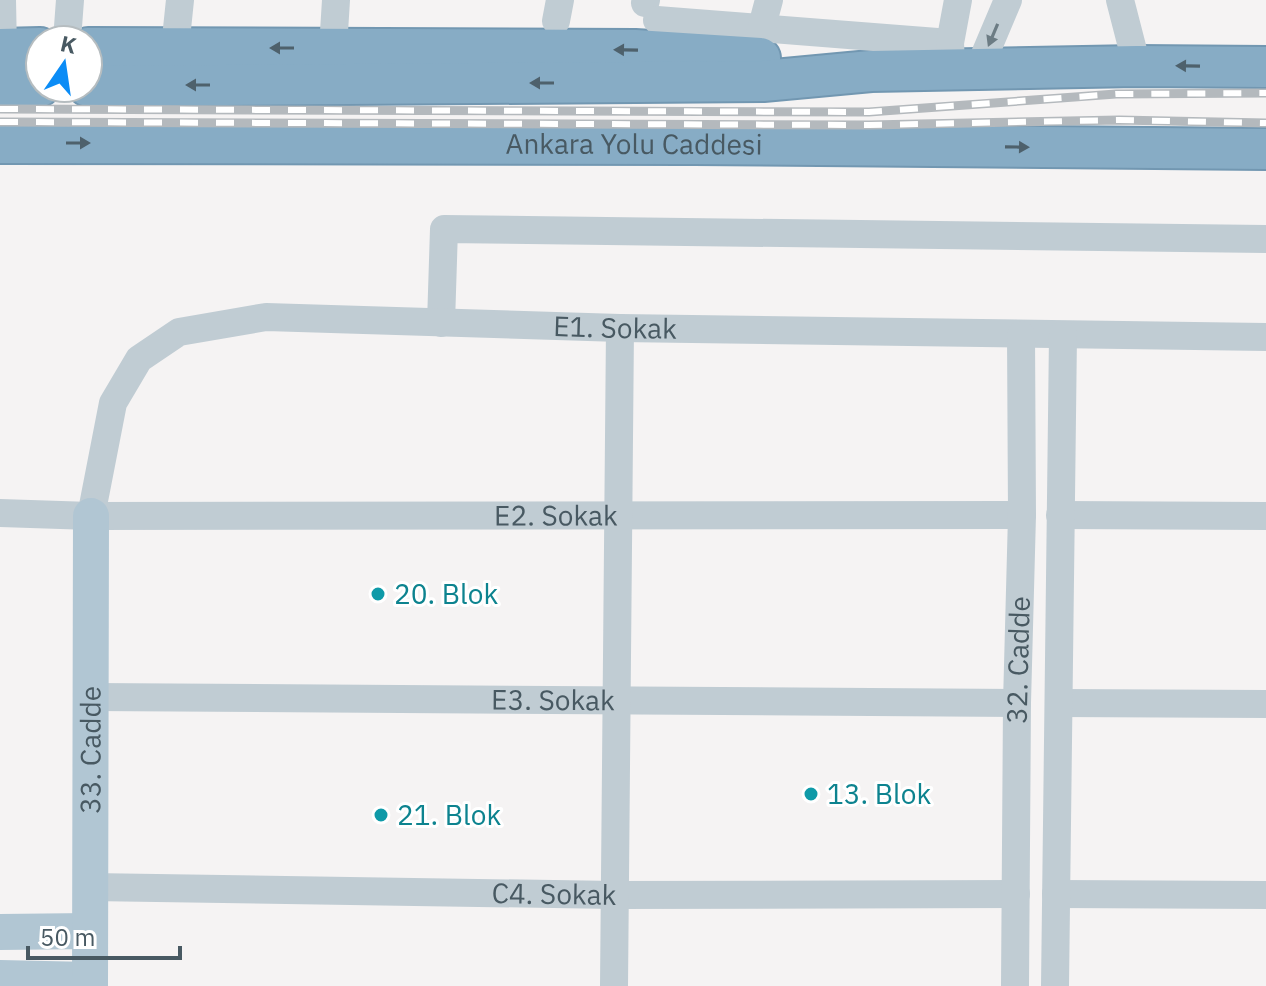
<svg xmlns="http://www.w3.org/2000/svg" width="1266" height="986" font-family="'IBM Plex Sans',sans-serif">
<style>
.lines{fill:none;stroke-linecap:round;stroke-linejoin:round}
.highway-casing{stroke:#7297b1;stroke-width:44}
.minor{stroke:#c0ccd3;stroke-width:28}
.major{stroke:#b1c6d3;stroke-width:36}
.highway{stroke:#87acc5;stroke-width:40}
.rail-casing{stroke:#b4b9bd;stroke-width:9}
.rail{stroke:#fff;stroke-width:6;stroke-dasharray:18;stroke-linecap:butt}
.oneway{fill:#6c7c84}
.oneway2{fill:#4e616c}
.culture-dot{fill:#0f9aa8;stroke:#fff;stroke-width:3}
.labels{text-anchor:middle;stroke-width:6;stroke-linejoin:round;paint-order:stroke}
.street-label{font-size:28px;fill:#485962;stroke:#fff}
.culture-label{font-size:28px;fill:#0d838f;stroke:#fff;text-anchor:start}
</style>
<rect width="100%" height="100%" fill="#f5f3f3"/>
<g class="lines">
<!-- highway casing -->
<g class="highway-casing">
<g id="highway">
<path d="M88,48l547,2 125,8"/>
<path d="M0,49l40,-1"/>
<path d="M0,86h40"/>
<path d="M88,86l675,-5 108,-10 266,-5 129,1"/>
<path id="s7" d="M0,143l694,1 572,5"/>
</g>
</g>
<!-- minor -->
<g class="minor">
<path d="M2,0l1,49"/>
<path d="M1120,0l17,66"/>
<path d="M645,3l1,-3"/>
<path d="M657,20l293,23"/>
<path d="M556,21l4,-21"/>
<path d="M67,40l3,-40"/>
<path d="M757,45l12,-45"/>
<path d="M175,48l5,-48"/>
<path d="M333,48l3,-48"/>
<path d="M951,62l-1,-19 8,-43"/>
<path d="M978,71l30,-71"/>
<path d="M441,323l3,-94 822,10"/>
<path id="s1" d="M0,513l91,3 931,-1"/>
<path d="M1060,515l206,1"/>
<path id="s2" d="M91,516l22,-113 26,-44 40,-27 87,-15 354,11 646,9"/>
<path id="s3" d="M91,697l926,6"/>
<path d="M1059,703l207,1"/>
<path id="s4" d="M90,887l525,8 401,-1"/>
<path d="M1056,894l210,1"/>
<path d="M614,986l6,-658"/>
<path id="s5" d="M1015,986l2,-283 5,-188 -1,-180"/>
<path d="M1055,986l8,-651"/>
</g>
<!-- major -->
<g class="major">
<path d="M0,932l90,-1"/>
<path d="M0,978l90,2"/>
<path id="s6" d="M90,986l1,-470"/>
</g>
<!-- highway -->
<use href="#highway" class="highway"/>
<!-- rail casing -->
<g class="rail-casing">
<g id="rail">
<path d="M0,109l869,3 247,-18 150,-1"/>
<path d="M0,122l869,3 250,-5 147,3"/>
</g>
</g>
<!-- rail -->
<use href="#rail" class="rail"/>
</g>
<!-- one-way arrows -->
<defs><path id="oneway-solid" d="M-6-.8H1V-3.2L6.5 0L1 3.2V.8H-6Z" transform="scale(2)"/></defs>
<use class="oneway" href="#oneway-solid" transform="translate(993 35) rotate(113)"/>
<g class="oneway2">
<use href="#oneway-solid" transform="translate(282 48) rotate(180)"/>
<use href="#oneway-solid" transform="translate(626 50) rotate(-179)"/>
<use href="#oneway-solid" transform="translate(1188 66) rotate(-179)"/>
<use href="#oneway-solid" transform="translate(542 83) rotate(180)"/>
<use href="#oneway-solid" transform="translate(198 85) rotate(180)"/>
<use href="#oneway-solid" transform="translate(78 143)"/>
<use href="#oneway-solid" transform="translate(1017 147) rotate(1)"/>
</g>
<!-- markers -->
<g class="culture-dot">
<circle cx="378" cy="594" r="8"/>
<circle cx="811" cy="794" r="8"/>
<circle cx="381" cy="815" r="8"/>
</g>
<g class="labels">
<!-- street labels -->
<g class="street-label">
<text dy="10" stroke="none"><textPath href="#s7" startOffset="634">Ankara Yolu Caddesi</textPath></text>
<text dy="10" stroke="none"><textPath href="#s2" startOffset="652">E1. Sokak</textPath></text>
<text dy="10" stroke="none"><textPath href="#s1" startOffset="556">E2. Sokak</textPath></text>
<text dy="10" stroke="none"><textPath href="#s5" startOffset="326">32. Cadde</textPath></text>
<text dy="10" stroke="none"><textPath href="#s3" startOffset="462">E3. Sokak</textPath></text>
<text dy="10" stroke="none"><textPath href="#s6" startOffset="236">33. Cadde</textPath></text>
<text dy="10" stroke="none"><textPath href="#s4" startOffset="464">C4. Sokak</textPath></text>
</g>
<!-- culture labels -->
<g class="culture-label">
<text x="394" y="604">20. Blok</text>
<text x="827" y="804">13. Blok</text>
<text x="397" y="825">21. Blok</text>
</g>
</g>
<!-- north arrow -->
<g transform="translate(64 64) rotate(13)"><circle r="38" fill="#ffffff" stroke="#b6bdc0" stroke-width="2"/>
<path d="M0-6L14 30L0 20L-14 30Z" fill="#0b8cf6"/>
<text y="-12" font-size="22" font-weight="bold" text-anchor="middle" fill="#485962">K</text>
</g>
<!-- scale -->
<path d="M28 946v12h152v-12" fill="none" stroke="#485962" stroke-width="4"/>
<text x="40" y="946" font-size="24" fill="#485962" stroke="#ffffff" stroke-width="6" paint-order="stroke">50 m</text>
</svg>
